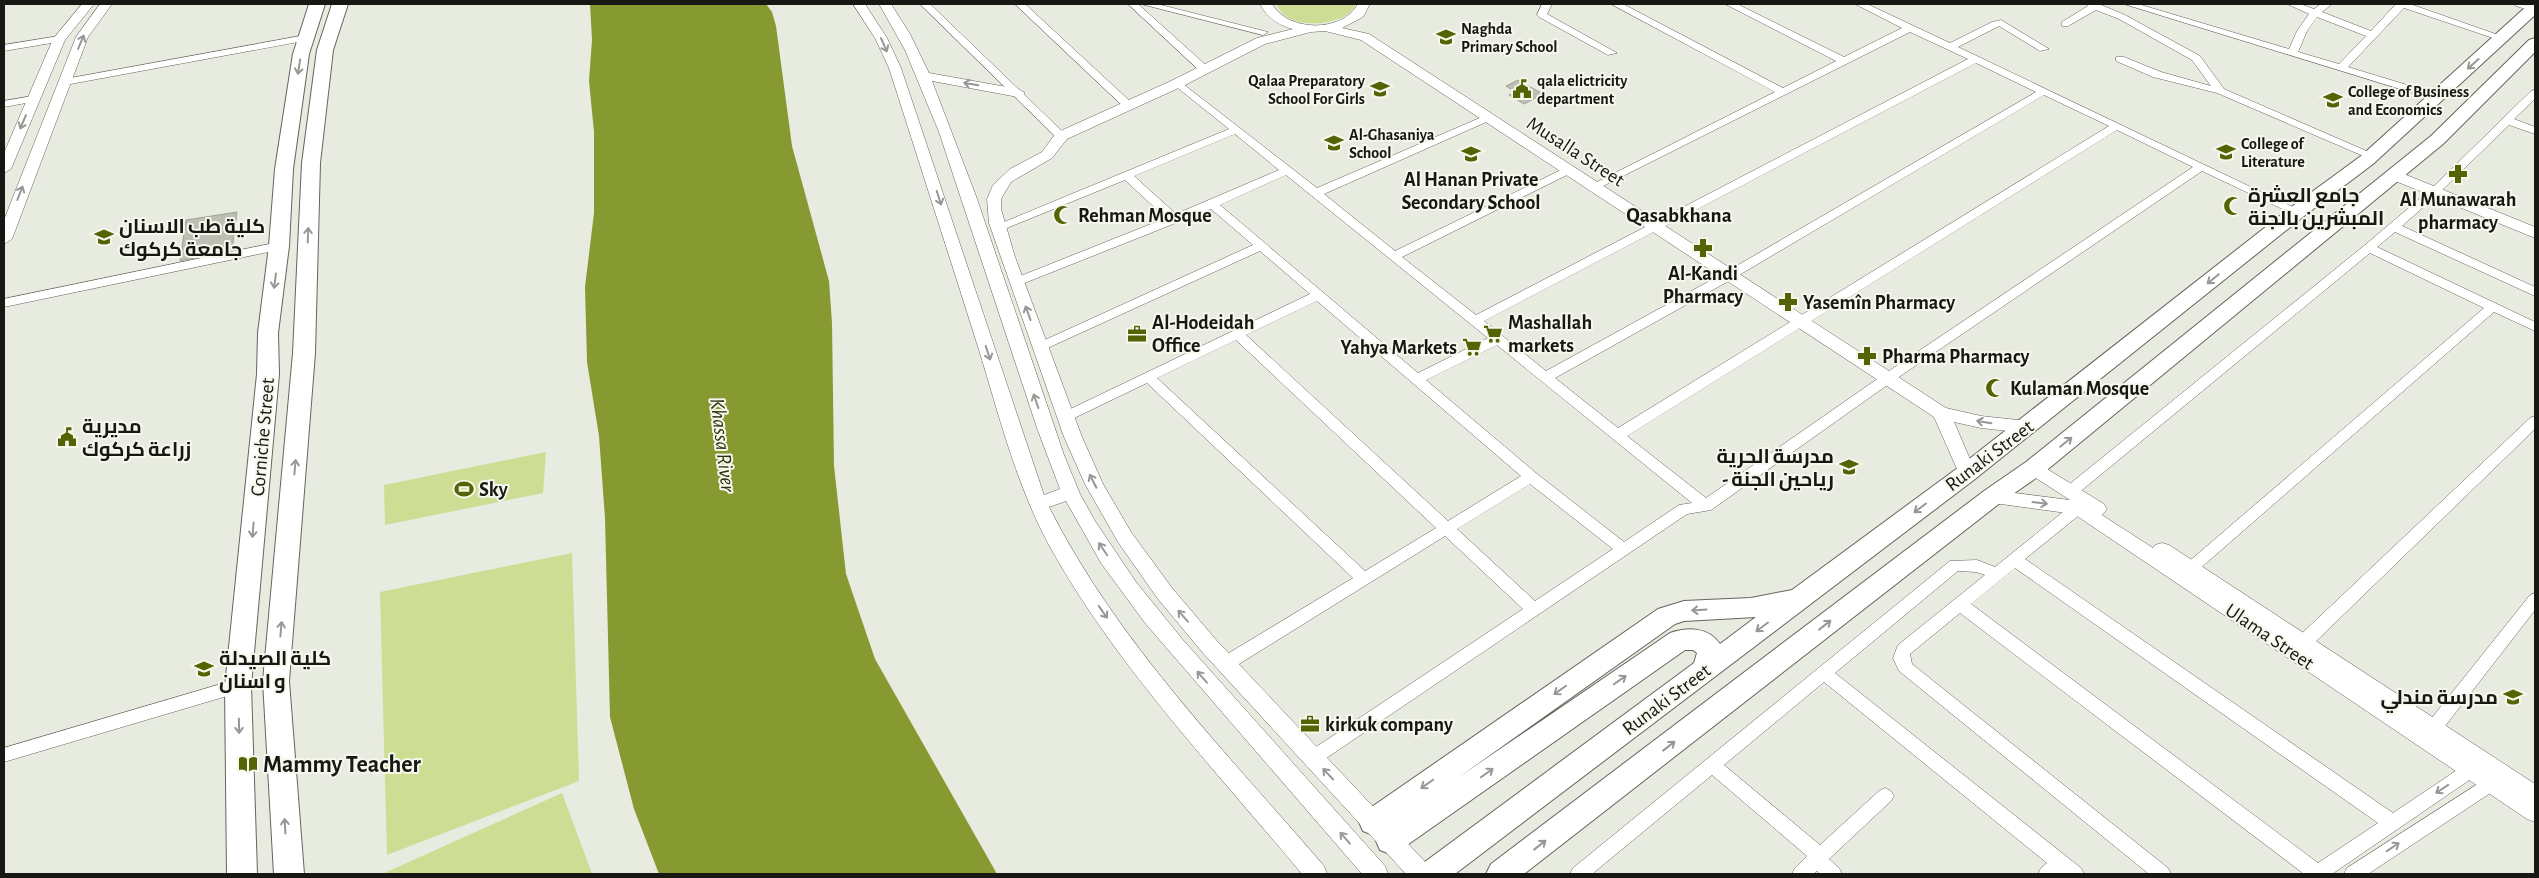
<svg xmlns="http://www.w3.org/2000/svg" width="2539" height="878" font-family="'Alegreya Sans',Cairo,sans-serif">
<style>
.green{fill:#cddd94}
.water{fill:#879931}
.building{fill:#bcc0b3;stroke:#9fa296}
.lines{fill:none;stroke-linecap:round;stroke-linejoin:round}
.minor-casing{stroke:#63665b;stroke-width:1}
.tertiary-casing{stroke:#63665b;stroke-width:1}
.secondary-casing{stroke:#63665b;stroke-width:1}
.primary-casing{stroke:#63665b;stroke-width:2}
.minor{fill:#fff;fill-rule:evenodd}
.tertiary{fill:#fff;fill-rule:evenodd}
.secondary{fill:#fff;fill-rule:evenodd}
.primary{fill:#fff;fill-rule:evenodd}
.oneway{stroke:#979795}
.labels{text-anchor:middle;stroke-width:4;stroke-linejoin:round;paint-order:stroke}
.far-poi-label{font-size:16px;font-weight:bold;fill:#171814;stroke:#f5f8ec;text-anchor:start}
.street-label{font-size:20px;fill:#171814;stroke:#f5f8ec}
.poi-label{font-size:20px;font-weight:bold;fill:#171814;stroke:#f5f8ec;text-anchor:start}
.neighbourhood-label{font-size:21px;font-weight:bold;fill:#171814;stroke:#f5f8ec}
.water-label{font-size:21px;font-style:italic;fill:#2c3308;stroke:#f5f8ec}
.near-poi-label{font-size:24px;font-weight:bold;fill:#171814;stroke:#f5f8ec;text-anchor:start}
</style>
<rect width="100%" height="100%" fill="#e8ebdf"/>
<!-- green -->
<g class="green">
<path d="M1277,4h78v2c-12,22 -71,25 -78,-2z"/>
<path d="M546,452l-3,41 -158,32 -1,-40z"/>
<path d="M572,553l7,228 -192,74 -7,-263z"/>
<path d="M562,793l30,81h-210z"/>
</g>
<!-- water -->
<path class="water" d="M590,4h176l6,8 4,14 16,120 37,135 3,42 2,143 12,108 29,85 122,215h-338l-25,-65 -24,-92 -5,-199 -6,-82 -12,-74 -2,-75 9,-74v-81l-5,-51 3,-41z"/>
<!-- building -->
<g class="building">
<path d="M1518,80l25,14 -19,10 -15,-9 6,-3 -9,-6z"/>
<path d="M237,212l-5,38 -52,11 6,-41z"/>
</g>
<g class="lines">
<!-- minor casing -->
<g class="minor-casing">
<g id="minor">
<path d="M920,4h10l135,130v4h-8z"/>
<path d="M1015,4h10l108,100v4h-8z"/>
<path d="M1128,4h10l71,64v4h-8z"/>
<path d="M1141,4h16l111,28 -5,3z"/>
<path d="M1542,4h10l-5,10 70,39 -9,2 -69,-38 -2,-2z"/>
<path d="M1611,4h12l160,84 53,-27 -111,-57h12l107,53 58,-29 -47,-24h12l83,39 42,-21 9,-2 48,29 -9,2 -41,-25 -41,21 345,165 -6,4 -4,-2 -91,-43 -309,210 -182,129 -24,4 -368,249 -6,2 -6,-2 -2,-5 2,-5 216,-144 -78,-73 -214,133 -6,2 -6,-2 -2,-5 2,-5 134,-81 -206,-195 -77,37 -5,2 -7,-5 2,-3 250,-120 -50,-43 -219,100 -5,-1 -1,-3 1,-3 217,-99 -42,-36 -194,77 -6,-4 2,-3 153,-61 -41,-38 -123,50 -4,1 -6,-4 237,-98 -55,-44v-4l4,-1 139,108 172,-74 5,3 -1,2 -169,75 71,57 170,-83h8v4l-171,85 74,58 492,-256 -58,-27 -315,158 -4,-1v-4l184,-93zM1976,63l60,29 -310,180 -180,99 -62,-50zM2044,95l65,31 -491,302 -63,-50 179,-100zM2117,130l76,37 -310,208 -177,123 -79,-62zM1235,134l44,36 -103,44 -42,-38zM1286,175l202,163 -70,35 -198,-168zM1317,301l204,175 -73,45 -202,-186zM1236,340l200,188 -71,43 -208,-193zM1497,345l195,158 -13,2 -55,37 -88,-69 -110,-93zM1530,484l83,65 -78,52 -78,-72z"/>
<path d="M2086,4h13l26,11 75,41 24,33 154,67 -2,2h-8l-151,-65 -64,-16 -37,-16v-4h8l37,15 50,14 -19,-26 -73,-41 -23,-9 -28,16h-6v-4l26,-16z"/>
<path d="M2124,4h14l151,45 8,-18 12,-17 -22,-10h13l14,5 7,-5h11l-10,8 49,19 25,-27h14l97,34 -8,2 -95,-32 -56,59 92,28v4l-4,1zM2317,17l49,19 -27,28 -41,-12 9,-21z"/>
<path d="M2514,4l21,2v6l-19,-6z"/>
<path d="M306,35l5,3 -2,2 -244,45 -5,-3 5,-3z"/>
<path d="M59,36l4,1v4l-59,10v-6z"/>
<path d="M2535,90v9l-21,20 21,8v7l-26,-9 -71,69 -36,32 133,61v9l-140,-64 -18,15 158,75v9l-41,-19 -298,260 -5,2 -5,-2 -2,-4 2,-4 298,-256 -114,-55 -294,242h-10l-2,-4 2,-4 299,-242 65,-55 101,-99z"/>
<path d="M33,96l5,3 -1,2 -33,6v-6z"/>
<path d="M279,242l4,1 2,3 -2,3 -279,58v-8z"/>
<path d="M2535,416v13l-226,219 -6,1 -6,-1 -2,-5 2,-5 233,-220z"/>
<path d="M2084,495l5,1 2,4 -8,12 -58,47 368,254 79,-53 6,-2 6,2 2,5 -2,5 -152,104h-28l-344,-261 -50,41 2,10 256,204 3,6h-22l-250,-203 -6,-13 5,-13 87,-70 -9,-3 -18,-1 -123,102 246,195 3,6h-46l3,-6 6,-5 -223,-181 -100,83 96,80 59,-54 6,-3 6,3 3,5 -3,5 -62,58 10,9 3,6h-22l-3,-3 -4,3h-21l3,-6 12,-12 -95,-81 -120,99h-22l3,-6 377,-307 27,-1 18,7 78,-63 6,-8zM2015,568l363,255 -60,40 -347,-259z"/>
<path d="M2535,593v17l-96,124 -6,2 -6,-2 -2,-5 2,-5 103,-129z"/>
<path d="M238,679l6,2 2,5 -2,5 -240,71v-14z"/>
<path d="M2498,771l6,3 3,5 -3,5 -136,90h-24l3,-6z"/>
</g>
</g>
<!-- tertiary casing -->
<g class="tertiary-casing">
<g id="tertiary">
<path d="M82,4h12l-29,36 -54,129 -7,4v-20l49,-114z"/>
<path d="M100,4h12l-24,33 -76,202 -8,5v-24l72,-183z"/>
<path d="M853,4h12l22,34 14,30 143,427 16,-6 -23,-61 -98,-296 -34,-82 -26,-46h12l19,30 19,39 89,16 7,4 -7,4 -86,-16 44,115 88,259 16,39 15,27 41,61 47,58 202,226 3,8h-26l-217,-251 -44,-60 -35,-62 -17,6c68,135 178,246 275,359l3,8h-25c-86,-103 -189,-212 -253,-329 -33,-61 -50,-130 -70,-195 -30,-95 -60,-188 -90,-282l-14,-30z"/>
<path d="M1260,4h12c16,28 70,29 86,0h12l-7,13 -21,11 27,6 577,374 35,8 46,5 6,2 3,4 -3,4 -6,2 -46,-5 -27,-6 22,51 -3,5 -6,2 -6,-2 -27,-61 -573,-377 -36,-9 -14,1 -46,12 -82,42 -116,53 -15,19 -41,24 -10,17v10l14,48 67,180 21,47 28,48 41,56 45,53 212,225 3,8h-26l-203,-221 -45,-54 -40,-57 -33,-58 -21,-47 -75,-214 -2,-24 6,-14 17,-16 32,-17 14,-19 117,-53 84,-42 36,-9c-16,-5 -25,-10 -33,-25z"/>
<path d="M2034,461l70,43 3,5 -5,6 51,33 2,-3 7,-2 7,2 366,239v38l-8,-3 -453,-305 -88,-12 -3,-5 3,-5 6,-2 78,10 -42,-27 -3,-5 3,-5z"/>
</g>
</g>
<!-- secondary casing -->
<g class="secondary-casing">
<path id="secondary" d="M2394,170l141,57v11l-147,-60 -2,-3z"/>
</g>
<!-- primary casing -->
<g class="primary-casing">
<g id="primary">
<path d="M309,4h16l-16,50 -16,115 -4,77 -11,87 1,41 -28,312 6,188h-30l-2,-188 32,-312 1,-41 11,-87 6,-77 18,-115z"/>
<path d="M332,4h16l-15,46 -13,113 -5,190 -26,328 15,193h-30l-11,-193 30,-328 9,-190 15,-113z"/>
<path d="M2529,4h6v11l-162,149 -69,52 -329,263 -520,395h-38l5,-10 272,-201 3,-10 -4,-3h-8l-285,200 -10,4 -10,-4 -4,-9 3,-8 -6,2 -10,-4 -4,-9 4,-9 295,-204 26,-8 67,-3 41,-8 167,-123 331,-259 71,-52zM1756,617l-36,27c-12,-17 -32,-17 -50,-11l-211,144 216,-153 9,-3z"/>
<path d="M2535,38v14l-92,92 -401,330 -42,29 -476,371h-38l5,-10 493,-373 42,-29 405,-326 98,-96z"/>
</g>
</g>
<!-- minor -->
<use href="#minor" class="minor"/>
<!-- tertiary -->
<use href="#tertiary" class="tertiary"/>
<!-- secondary -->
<use href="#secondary" class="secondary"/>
<!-- primary -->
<use href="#primary" class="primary"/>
</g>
<!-- one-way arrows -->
<defs><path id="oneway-shaft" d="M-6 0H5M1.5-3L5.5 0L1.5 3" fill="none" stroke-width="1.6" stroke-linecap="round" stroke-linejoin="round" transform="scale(1.25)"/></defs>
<g class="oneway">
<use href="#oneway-shaft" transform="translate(81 42) rotate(-67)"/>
<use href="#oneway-shaft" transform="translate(884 45) rotate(66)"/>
<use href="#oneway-shaft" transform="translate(2473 64) rotate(138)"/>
<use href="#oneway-shaft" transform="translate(299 67) rotate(99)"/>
<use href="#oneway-shaft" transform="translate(971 84) rotate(-170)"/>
<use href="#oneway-shaft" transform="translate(23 122) rotate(113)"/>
<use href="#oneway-shaft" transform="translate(20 193) rotate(-69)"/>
<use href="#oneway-shaft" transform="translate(939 198) rotate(72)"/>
<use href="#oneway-shaft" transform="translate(308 235) rotate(-88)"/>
<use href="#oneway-shaft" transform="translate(2213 279) rotate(141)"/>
<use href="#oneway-shaft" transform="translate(275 281) rotate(97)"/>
<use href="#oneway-shaft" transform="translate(1028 313) rotate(-110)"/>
<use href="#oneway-shaft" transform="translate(988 353) rotate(72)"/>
<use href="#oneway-shaft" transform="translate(1036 401) rotate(-109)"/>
<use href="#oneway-shaft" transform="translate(1984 422) rotate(-171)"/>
<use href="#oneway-shaft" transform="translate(2066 442) rotate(-39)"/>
<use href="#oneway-shaft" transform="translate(295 467) rotate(-85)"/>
<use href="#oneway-shaft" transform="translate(1093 481) rotate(-117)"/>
<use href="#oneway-shaft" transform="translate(2040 503) rotate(7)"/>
<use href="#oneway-shaft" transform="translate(1920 508) rotate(143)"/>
<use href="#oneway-shaft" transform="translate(253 530) rotate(95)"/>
<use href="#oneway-shaft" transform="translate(1103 549) rotate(-124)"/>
<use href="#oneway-shaft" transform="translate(1699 610) rotate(176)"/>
<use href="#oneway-shaft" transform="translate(1103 612) rotate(55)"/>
<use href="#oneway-shaft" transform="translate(1183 616) rotate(-131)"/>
<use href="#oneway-shaft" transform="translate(1825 625) rotate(-38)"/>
<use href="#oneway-shaft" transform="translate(1762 627) rotate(143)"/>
<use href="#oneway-shaft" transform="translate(281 629) rotate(-85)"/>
<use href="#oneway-shaft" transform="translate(1202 677) rotate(-131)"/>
<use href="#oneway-shaft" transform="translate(1620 680) rotate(-35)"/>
<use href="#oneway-shaft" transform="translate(1560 690) rotate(145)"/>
<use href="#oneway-shaft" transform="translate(239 726) rotate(89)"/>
<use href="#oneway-shaft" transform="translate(1669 746) rotate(-38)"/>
<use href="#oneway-shaft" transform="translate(1487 773) rotate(-35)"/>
<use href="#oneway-shaft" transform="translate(1328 774) rotate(-133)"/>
<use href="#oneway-shaft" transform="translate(1427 784) rotate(145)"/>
<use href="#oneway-shaft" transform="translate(2442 789) rotate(146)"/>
<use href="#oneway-shaft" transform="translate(285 826) rotate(-93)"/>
<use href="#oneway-shaft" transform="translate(1345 838) rotate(-131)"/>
<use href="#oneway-shaft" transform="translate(1540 845) rotate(-38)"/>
<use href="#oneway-shaft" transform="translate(2393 847) rotate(-34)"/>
</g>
<!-- icons -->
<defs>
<g id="school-bare" transform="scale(1.5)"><path d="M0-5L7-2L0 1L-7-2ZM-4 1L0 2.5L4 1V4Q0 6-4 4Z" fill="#556305" stroke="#f5f8ec" stroke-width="2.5" paint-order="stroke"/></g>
<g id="civic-bare" transform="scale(1.5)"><path d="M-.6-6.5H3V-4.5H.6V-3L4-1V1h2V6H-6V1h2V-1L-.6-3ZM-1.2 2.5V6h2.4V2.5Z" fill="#556305" stroke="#f5f8ec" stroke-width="2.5" paint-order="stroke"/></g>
<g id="university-bare" transform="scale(1.5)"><path d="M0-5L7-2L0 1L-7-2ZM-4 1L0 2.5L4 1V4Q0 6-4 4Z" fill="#556305" stroke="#f5f8ec" stroke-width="2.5" paint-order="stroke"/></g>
<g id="pharmacy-bare" transform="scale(1.5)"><path d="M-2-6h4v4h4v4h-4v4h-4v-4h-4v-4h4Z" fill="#556305" stroke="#f5f8ec" stroke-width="2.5" paint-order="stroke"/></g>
<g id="mosque-bare" transform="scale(1.5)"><path d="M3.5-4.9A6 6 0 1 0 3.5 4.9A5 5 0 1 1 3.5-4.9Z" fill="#556305" stroke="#f5f8ec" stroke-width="2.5" paint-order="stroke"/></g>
<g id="office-bare" transform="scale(1.5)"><path d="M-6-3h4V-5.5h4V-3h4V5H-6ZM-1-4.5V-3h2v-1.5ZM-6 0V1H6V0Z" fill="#556305" stroke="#f5f8ec" stroke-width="2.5" paint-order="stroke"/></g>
<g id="supermarket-bare" transform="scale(1.5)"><path d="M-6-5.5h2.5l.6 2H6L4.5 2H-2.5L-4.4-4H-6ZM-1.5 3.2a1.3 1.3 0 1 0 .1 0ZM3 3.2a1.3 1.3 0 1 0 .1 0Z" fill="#556305" stroke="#f5f8ec" stroke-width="2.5" paint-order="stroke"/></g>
<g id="stadium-bare" transform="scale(1.5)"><path d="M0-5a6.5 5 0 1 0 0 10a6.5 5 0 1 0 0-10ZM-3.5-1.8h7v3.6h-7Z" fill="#556305" stroke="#f5f8ec" stroke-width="2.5" paint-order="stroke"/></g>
<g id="library-bare" transform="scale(1.5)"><path d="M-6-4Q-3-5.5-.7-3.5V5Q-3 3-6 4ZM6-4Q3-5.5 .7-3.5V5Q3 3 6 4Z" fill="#556305" stroke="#f5f8ec" stroke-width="2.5" paint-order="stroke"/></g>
</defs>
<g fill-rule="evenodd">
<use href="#school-bare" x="1446" y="37"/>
<use href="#school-bare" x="1380" y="89"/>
<use href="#civic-bare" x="1522" y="89"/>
<use href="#university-bare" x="2333" y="100"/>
<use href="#school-bare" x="1334" y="143"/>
<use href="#university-bare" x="2226" y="152"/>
<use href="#school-bare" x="1471" y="154"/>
<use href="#pharmacy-bare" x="2458" y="174"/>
<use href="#mosque-bare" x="2233" y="206"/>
<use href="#mosque-bare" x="1063" y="215"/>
<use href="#university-bare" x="104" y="237"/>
<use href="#pharmacy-bare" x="1703" y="248"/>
<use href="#pharmacy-bare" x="1788" y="302"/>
<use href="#office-bare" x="1137" y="334"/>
<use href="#supermarket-bare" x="1493" y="334"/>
<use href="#supermarket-bare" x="1472" y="347"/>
<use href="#pharmacy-bare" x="1867" y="356"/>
<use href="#mosque-bare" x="1995" y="388"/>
<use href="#civic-bare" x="67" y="437"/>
<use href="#school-bare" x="1849" y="467"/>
<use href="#stadium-bare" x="464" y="489"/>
<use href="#university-bare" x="204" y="669"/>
<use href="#school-bare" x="2513" y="697"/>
<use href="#office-bare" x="1310" y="724"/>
<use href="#library-bare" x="248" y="764"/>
</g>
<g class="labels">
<!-- far-poi labels -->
<g class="far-poi-label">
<text x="1461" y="34">Naghda<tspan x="1461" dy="18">Primary School</tspan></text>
<text x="1365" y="86" text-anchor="end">Qalaa Preparatory<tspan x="1365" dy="18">School For Girls</tspan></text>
<text x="1537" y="86">qala elictricity<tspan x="1537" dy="18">department</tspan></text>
<text x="2348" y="97">College of Business<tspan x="2348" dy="18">and Economics</tspan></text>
<text x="1349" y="140">Al-Ghasaniya<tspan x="1349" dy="18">School</tspan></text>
<text x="2241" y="149">College of<tspan x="2241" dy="18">Literature</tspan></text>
</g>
<!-- street labels -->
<g class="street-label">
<text transform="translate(1576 151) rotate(33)" y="7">Musalla Street</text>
<text transform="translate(262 437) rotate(-85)" y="7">Corniche Street</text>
<text transform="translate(1989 455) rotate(-37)" y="7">Runaki Street</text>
<text transform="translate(2270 636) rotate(34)" y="7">Ulama Street</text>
<text transform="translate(1666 699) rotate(-37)" y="7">Runaki Street</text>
</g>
<!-- poi labels -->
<g class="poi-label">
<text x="1471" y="186" text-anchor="middle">Al Hanan Private<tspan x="1471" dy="23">Secondary School</tspan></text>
<text x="2248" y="202">جامع العشرة<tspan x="2248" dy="23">المبشرين بالجنة</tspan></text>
<text x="2458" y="206" text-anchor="middle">Al Munawarah<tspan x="2458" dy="23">pharmacy</tspan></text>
<text x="1078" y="222">Rehman Mosque</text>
<text x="119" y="233">كلية طب الاسنان<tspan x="119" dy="23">جامعة كركوك</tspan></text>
<text x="1703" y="280" text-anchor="middle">Al-Kandi<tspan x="1703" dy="23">Pharmacy</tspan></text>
<text x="1803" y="309">Yasemîn Pharmacy</text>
<text x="1152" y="329">Al-Hodeidah<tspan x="1152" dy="23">Office</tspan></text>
<text x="1508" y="329">Mashallah<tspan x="1508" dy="23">markets</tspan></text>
<text x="1457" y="354" text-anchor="end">Yahya Markets</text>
<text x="1882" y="363">Pharma Pharmacy</text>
<text x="2010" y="395">Kulaman Mosque</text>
<text x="82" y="433">مديرية<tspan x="82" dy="23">زراعة كركوك</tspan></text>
<text x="1834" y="463" text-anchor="end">مدرسة الحرية<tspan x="1834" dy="23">- رياحين الجنة</tspan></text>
<text x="479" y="496">Sky</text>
<text x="219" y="665">كلية الصيدلة<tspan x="219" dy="23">و اسنان</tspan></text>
<text x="2498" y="704" text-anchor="end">مدرسة مندلي</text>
<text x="1325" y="731">kirkuk company</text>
</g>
<!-- neighbourhood labels -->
<g class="neighbourhood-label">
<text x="1679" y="222">Qasabkhana</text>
</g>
<!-- water labels -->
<g class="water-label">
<text transform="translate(723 445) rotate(83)" y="7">Khassa River</text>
</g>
<!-- near-poi labels -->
<g class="near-poi-label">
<text x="263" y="772">Mammy Teacher</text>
</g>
</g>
<!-- border -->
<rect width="2539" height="878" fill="none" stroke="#171814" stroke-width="10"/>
</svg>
